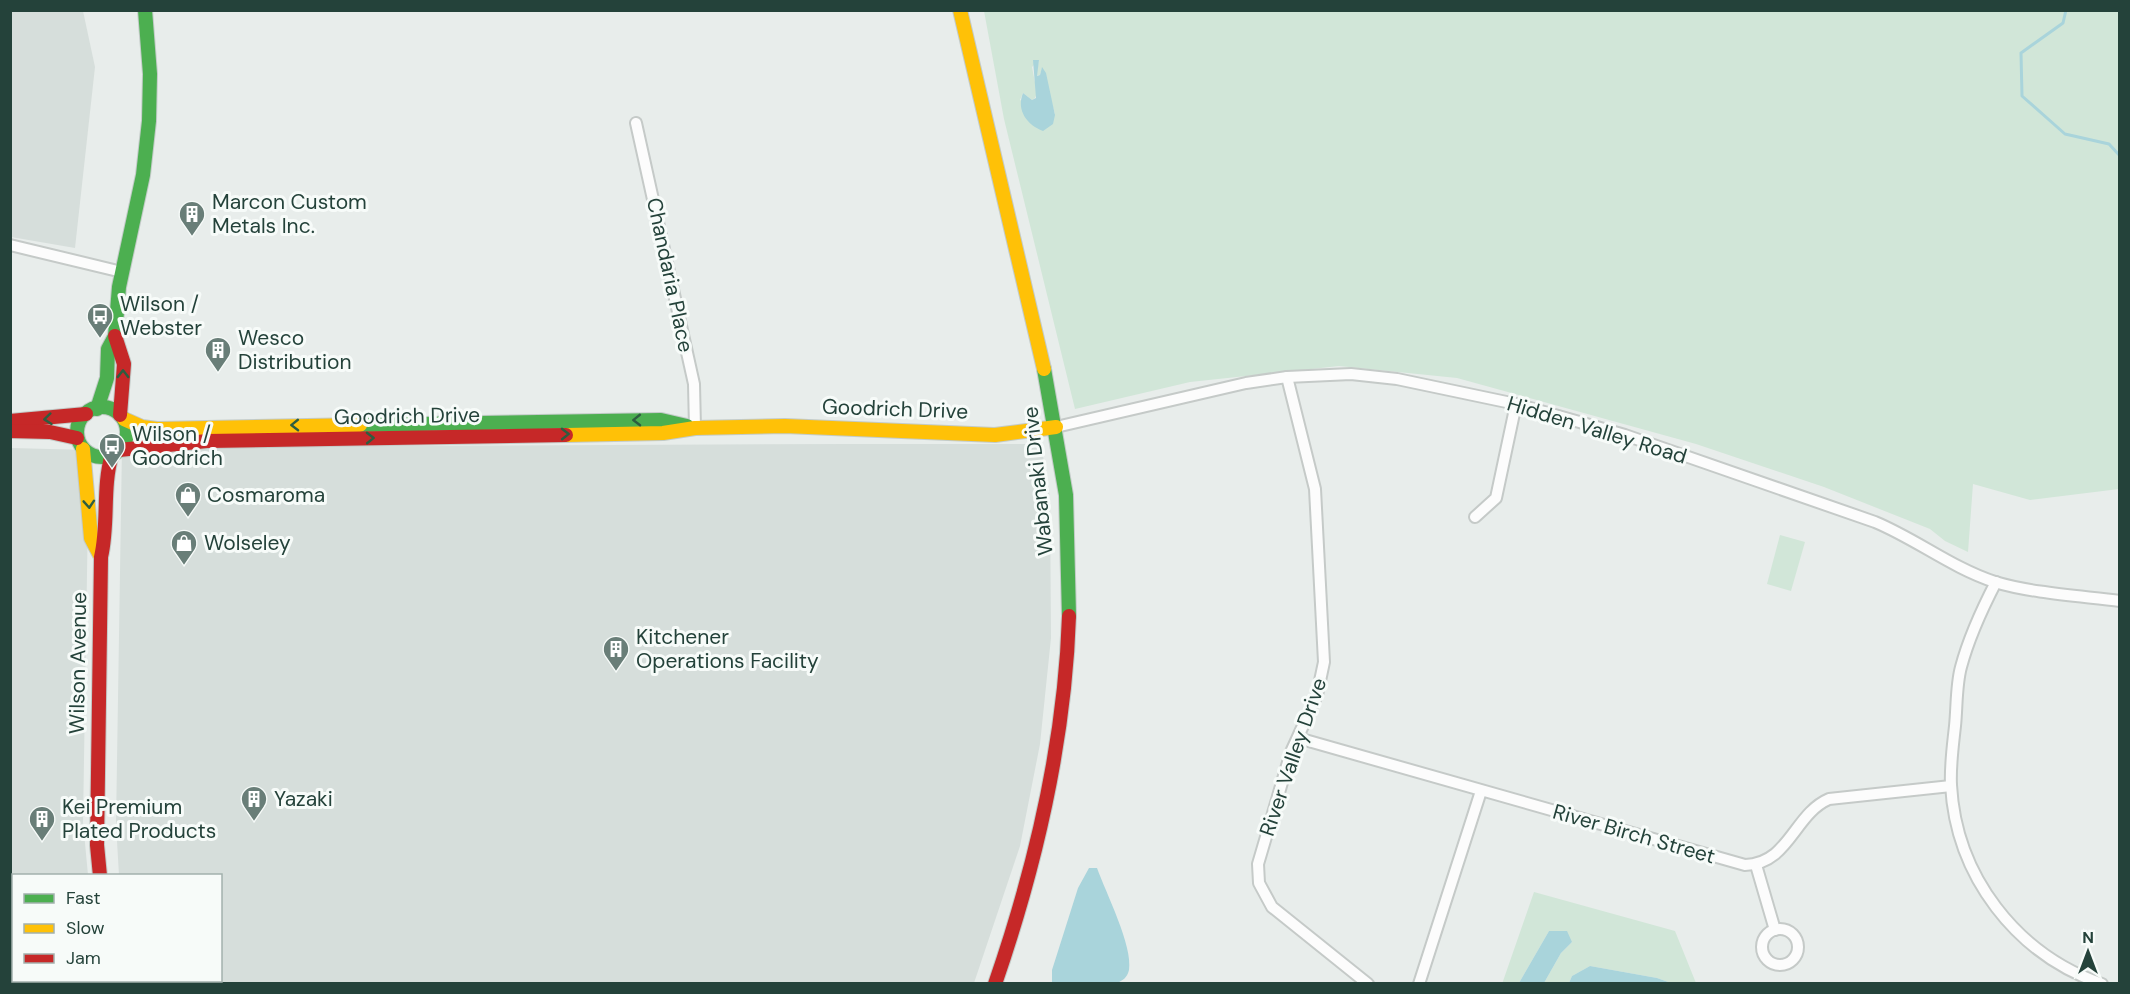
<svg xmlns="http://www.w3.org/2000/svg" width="2130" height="994" font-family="'DM Sans',sans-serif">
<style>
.built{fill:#d6dedb}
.green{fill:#d1e6d8;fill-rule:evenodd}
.water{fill:#a9d4db}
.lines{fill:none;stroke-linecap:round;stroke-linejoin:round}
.stream{stroke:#a9d4db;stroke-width:3}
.street-casing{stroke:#c5cac8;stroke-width:14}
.fast-casing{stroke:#c3cbc8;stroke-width:16}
.slow-casing{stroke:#c3cbc8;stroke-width:16}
.jam-casing{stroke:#c3cbc8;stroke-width:16}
.street{stroke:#fcfcfc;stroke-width:10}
.fast{stroke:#4caf50;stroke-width:14}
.slow{stroke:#ffc107;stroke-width:14}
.jam{stroke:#c62828;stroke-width:14}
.oneway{stroke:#2e5d40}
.labels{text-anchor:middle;stroke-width:6;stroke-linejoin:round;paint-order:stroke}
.poi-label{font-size:21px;fill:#24423a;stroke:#f7fbf9;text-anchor:start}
.street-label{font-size:21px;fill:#24423a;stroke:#f7fbf9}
</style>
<rect width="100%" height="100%" fill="#e8edeb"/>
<!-- built -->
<g class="built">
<path d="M10,11h73l12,56 -20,181 -64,-11z"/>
<path d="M848,444h193l9,54 1,140 -11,106 -20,102 -46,137h-841v-2l87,-1v-104l-101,-1 -3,-51 6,-377z"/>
<path d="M11,448l78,2 -6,372 5,53 -74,1v104h88v3l-91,1z"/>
</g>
<!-- green -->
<g class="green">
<path d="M984,11h1135v478l-89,11 -57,-16 -5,68 -23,-11 -15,-12 -106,-42 -128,-43 -239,-66 -118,-12 -149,16 -115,27 -71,-290zM1039,60l-3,16 4,-1 2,-7 13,46 -35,-14 3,-7 9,7 3,-2 2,-5 -5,-26z"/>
<path d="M1780,535l25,7 -14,49 -24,-7z"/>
<path d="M1534,892l141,39 21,52h-25l-14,-5 -67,-12 -18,10 -3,7h-25l17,-30 11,-11 -23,-11 -30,52 -17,1z"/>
</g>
<!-- water -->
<g class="water">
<path d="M1033,60h6l-2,16 3,-1 2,-8 4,6 9,42 -2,9 -10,7c-16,-6 -27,-21 -20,-38l9,7 4,-2z"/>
<path d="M1089,868h8c9,25 36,78 32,102 -2,8 -6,10 -12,13h-65v-13l26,-82z"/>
<path d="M1549,931h18l5,11 -11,11 -17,30h-25z"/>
<path d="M1590,966l67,12 14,5h-102l3,-7z"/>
</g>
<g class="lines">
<!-- stream -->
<path class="stream" d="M2066,10l-3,13 -42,30 1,43 43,38 44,10 11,12"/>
<!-- street casing -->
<g class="street-casing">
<g id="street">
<path d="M636,123l58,261 1,44"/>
<path d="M10,245l112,27"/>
<path d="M1287,377l28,112 9,173 -7,33 -26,57 -33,112 1,19 13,24 96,77"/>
<path d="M1056,427l190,-44 41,-6 64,-3 46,5 119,25 109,31 250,87c41,17 77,46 120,60 36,11 86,14 125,19"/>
<path d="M1475,517l21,-19 20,-94"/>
<path d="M1996,582c-14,27 -27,55 -35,85 -5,18 -4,40 -6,59 -2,19 -5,39 -4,59 5,91 65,169 151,199"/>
<path d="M1298,738l447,127c44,-1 49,-51 84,-66l122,-13"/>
<path d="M1756,865l19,65"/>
<circle cx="1780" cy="947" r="18"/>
<path d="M1419,984l62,-193"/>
</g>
</g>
<!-- fast casing -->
<g class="fast-casing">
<g id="fast">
<path d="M1044,369l22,126 3,121"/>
<circle cx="102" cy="432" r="25"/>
<path d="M97,409l10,-31 1,-29 7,-13 4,-49 24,-112 6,-54 1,-47 -5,-64"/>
<path d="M360,425l301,-5 26,6"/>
</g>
</g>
<!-- slow casing -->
<g class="slow-casing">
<g id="slow">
<path d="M960,10l84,359"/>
<path d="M124,419l18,8 15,2 203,-4"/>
<path d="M566,435l97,-2 32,-5 90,-2 210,9 61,-8"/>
<path d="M83,449l8,89 10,19"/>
</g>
</g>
<!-- jam casing -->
<g class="jam-casing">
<g id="jam">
<path d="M115,336l9,28 -4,51"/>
<path d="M10,421l76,-7"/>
<path d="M10,431l40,1 27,6"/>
<path d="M119,450l88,-9 359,-6"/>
<path d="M100,876l-3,-31 4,-288c8,-34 1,-69 11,-103"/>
<path d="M114,980l1,4"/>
<path d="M995,984c41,-119 70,-242 74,-368"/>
</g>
</g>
<!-- street -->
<use href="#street" class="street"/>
<!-- fast -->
<use href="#fast" class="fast"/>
<!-- slow -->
<use href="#slow" class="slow"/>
<!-- jam -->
<use href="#jam" class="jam"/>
</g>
<!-- one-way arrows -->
<defs><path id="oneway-chevron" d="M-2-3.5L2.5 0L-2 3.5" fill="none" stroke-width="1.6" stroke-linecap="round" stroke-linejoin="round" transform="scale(1.5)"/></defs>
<g class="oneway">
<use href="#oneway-chevron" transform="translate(123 374) rotate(-90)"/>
<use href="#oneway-chevron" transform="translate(48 419) rotate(174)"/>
<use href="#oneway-chevron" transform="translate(637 420) rotate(179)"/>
<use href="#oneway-chevron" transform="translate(295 425) rotate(179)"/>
<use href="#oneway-chevron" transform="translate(565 434) rotate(-1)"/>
<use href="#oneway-chevron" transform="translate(370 438) rotate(-1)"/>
<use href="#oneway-chevron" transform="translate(89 504) rotate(86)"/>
</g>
<!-- icons -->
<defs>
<g id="building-pin" transform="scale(1.35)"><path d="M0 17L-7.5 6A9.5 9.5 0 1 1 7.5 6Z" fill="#697e78" stroke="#f7fbf9"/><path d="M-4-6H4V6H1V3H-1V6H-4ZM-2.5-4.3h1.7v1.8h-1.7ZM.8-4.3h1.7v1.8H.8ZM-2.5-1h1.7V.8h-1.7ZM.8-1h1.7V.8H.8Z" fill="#fff"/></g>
<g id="bus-pin" transform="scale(1.35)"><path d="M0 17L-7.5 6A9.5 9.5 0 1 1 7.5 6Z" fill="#697e78" stroke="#f7fbf9"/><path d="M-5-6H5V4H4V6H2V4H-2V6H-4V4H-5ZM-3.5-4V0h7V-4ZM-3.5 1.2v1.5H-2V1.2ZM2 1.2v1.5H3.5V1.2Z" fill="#fff"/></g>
<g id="shop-pin" transform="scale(1.35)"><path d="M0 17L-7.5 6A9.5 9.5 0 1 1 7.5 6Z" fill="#697e78" stroke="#f7fbf9"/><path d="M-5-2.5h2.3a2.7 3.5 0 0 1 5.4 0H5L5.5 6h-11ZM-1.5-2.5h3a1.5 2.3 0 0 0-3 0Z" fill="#fff"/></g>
</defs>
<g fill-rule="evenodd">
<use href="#building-pin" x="192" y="214"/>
<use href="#bus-pin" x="100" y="316"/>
<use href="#building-pin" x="218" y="350"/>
<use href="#bus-pin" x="112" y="446"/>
<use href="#shop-pin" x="188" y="495"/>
<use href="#shop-pin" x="184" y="543"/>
<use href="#building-pin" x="616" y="649"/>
<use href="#building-pin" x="254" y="799"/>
<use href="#building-pin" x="42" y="819"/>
</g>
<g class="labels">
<!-- poi labels -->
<g class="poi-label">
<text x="212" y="209">Marcon Custom<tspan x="212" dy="24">Metals Inc.</tspan></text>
<text x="120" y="311">Wilson /<tspan x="120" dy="24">Webster</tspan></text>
<text x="238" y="345">Wesco<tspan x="238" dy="24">Distribution</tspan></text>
<text x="132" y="441">Wilson /<tspan x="132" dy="24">Goodrich</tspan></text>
<text x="207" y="502">Cosmaroma</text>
<text x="204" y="550">Wolseley</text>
<text x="636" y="644">Kitchener<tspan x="636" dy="24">Operations Facility</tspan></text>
<text x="274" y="806">Yazaki</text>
<text x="62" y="814">Kei Premium<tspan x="62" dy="24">Plated Products</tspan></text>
</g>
<!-- street labels -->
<g class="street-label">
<text transform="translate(670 275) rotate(78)" y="7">Chandaria Place</text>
<text transform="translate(895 409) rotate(2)" y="7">Goodrich Drive</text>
<text transform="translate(407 416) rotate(-1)" y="7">Goodrich Drive</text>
<text transform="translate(1597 430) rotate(17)" y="7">Hidden Valley Road</text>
<text transform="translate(1038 481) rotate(-96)" y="7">Wabanaki Drive</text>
<text transform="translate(78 663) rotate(-89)" y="7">Wilson Avenue</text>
<text transform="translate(1293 757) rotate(-71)" y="7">River Valley Drive</text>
<text transform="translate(1634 834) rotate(16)" y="7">River Birch Street</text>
</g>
</g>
<!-- border -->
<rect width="2130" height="994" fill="none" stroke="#24423a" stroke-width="24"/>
<!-- legend -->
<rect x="12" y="874" width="210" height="108" fill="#f7fbf9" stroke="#a3b1ad" stroke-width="1.5"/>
<rect x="24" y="894" width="30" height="9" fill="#4caf50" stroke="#a3b1ad" stroke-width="1.5"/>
<text x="66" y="904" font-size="18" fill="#24423a">Fast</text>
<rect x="24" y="924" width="30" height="9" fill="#ffc107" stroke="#a3b1ad" stroke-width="1.5"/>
<text x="66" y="934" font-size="18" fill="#24423a">Slow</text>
<rect x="24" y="954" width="30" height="9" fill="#c62828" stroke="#a3b1ad" stroke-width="1.5"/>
<text x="66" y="964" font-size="18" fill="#24423a">Jam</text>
<!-- north arrow -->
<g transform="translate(2088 952)" stroke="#f7fbf9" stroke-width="4.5" paint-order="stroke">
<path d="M0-4.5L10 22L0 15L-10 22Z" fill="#24423a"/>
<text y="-9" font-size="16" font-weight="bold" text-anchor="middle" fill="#24423a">N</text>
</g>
</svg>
